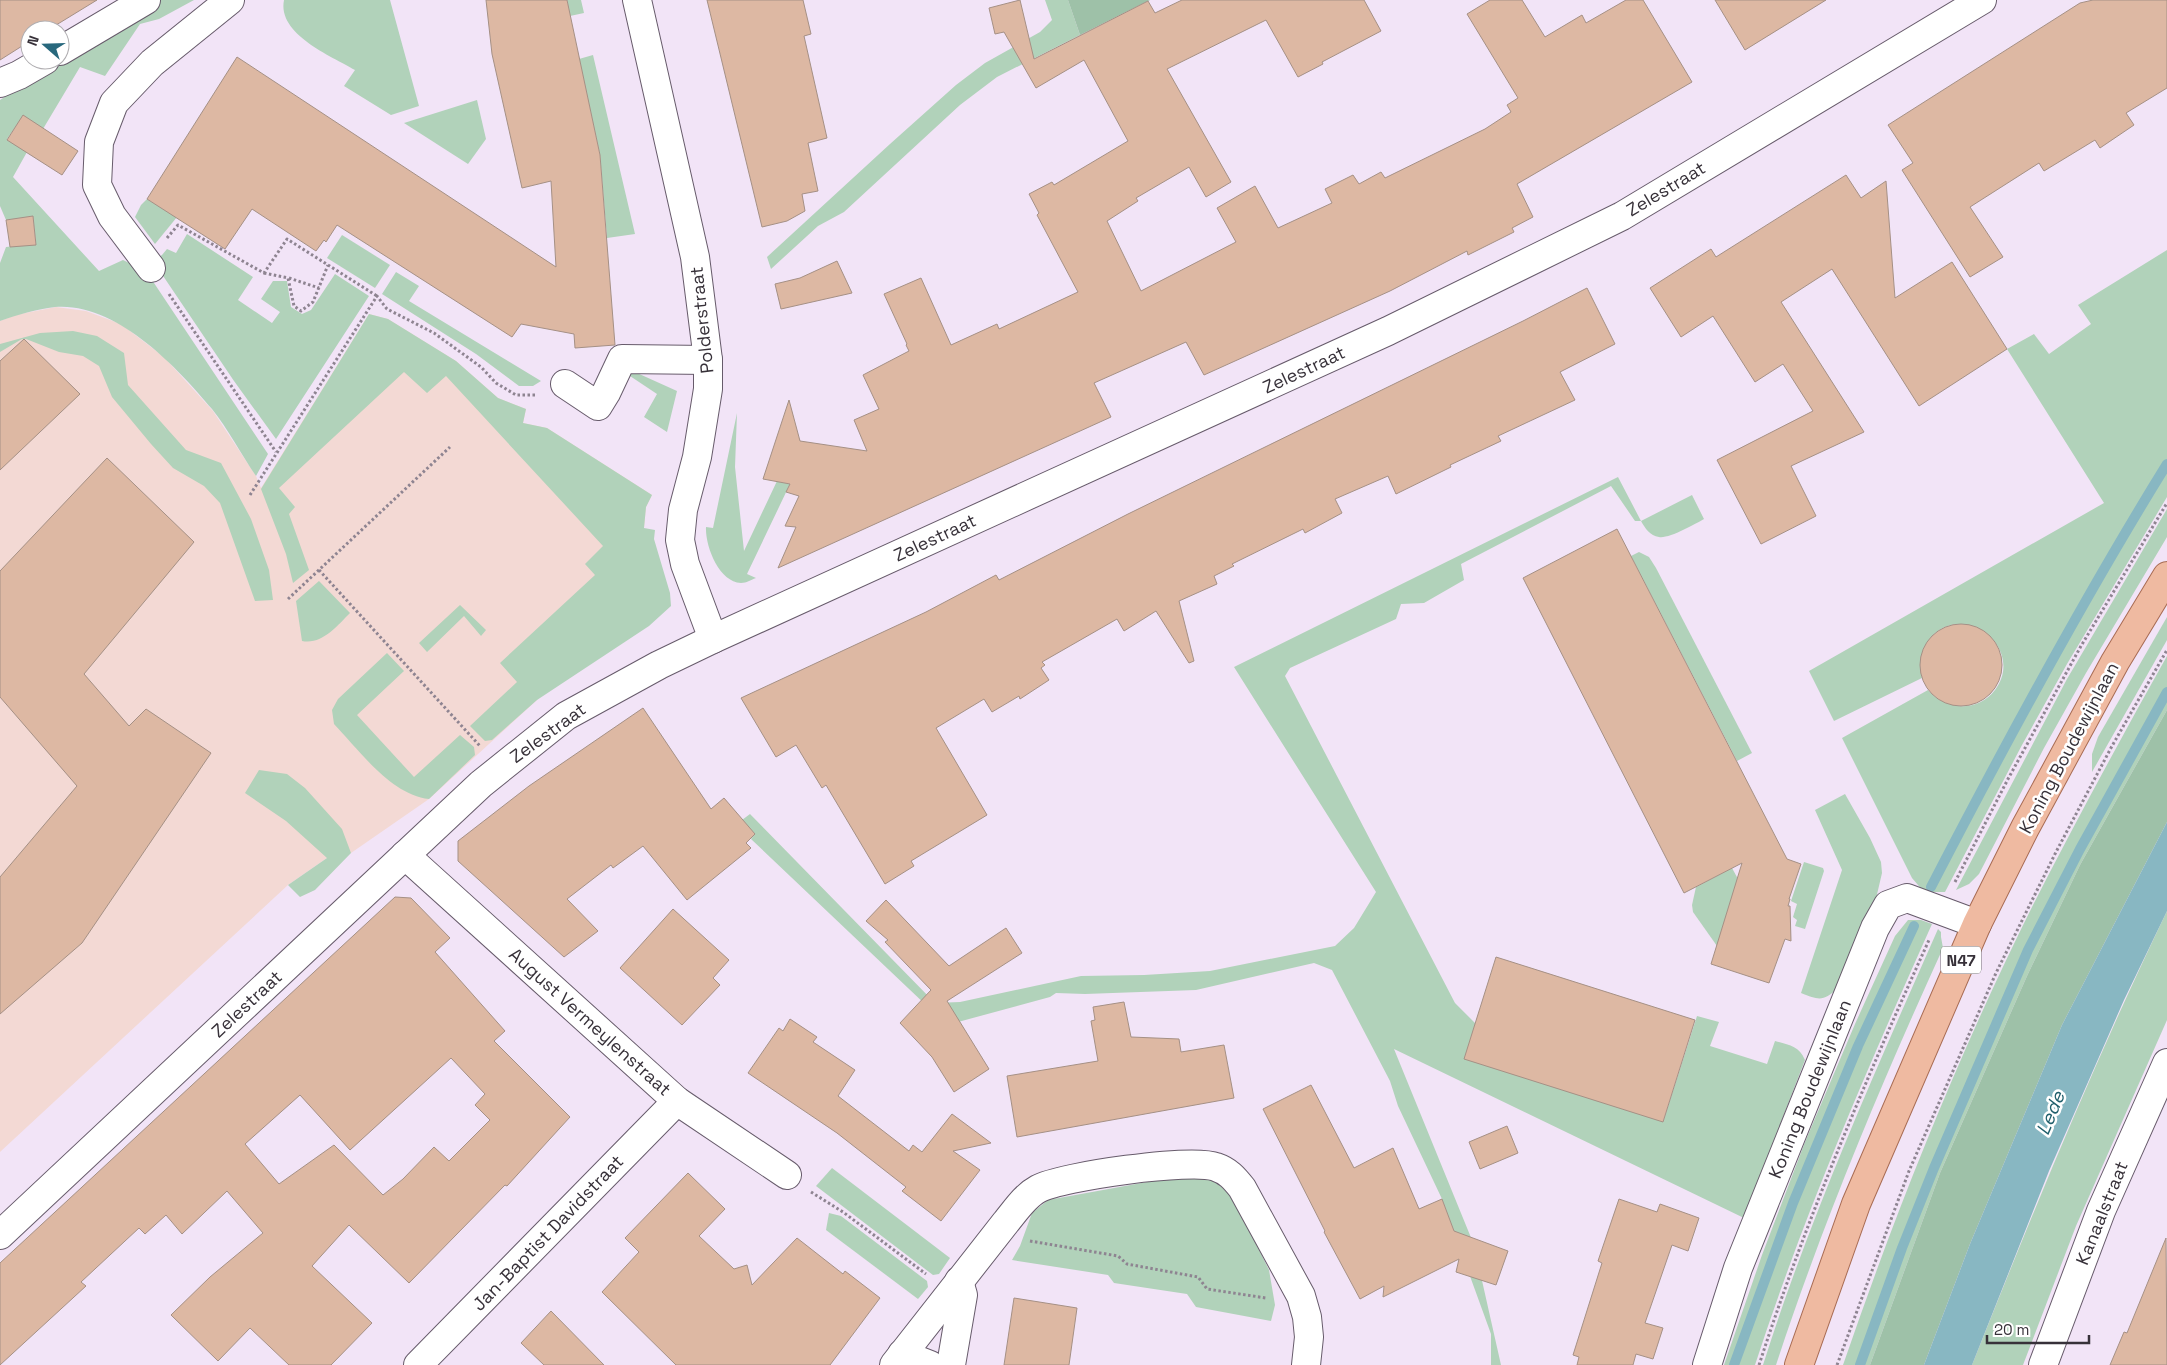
<svg xmlns="http://www.w3.org/2000/svg" width="2167" height="1365" font-family="'Space Grotesk',sans-serif">
<style>
.medical{fill:#f3d9d4}
.green{fill:#b1d2ba}
.forest{fill:#9ec1a8}
.water{fill:#88b7c2}
.lines{fill:none;stroke-linecap:round;stroke-linejoin:round}
.stream{stroke:#88b7c2;stroke-width:10}
.building{fill:#ddb8a3;stroke:#a59085;fill-rule:evenodd}
.minor-casing{stroke:#675b6b;stroke-width:30}
.major-casing{stroke:#a86c54;stroke-width:30}
.path{stroke:#8e8491;stroke-width:3;stroke-dasharray:2.5 2.5;stroke-linecap:butt}
.minor{stroke:#fff;stroke-width:28}
.major{stroke:#efbaa1;stroke-width:28}
.labels{text-anchor:middle;stroke-width:5;stroke-linejoin:round;paint-order:stroke}
.shield{fill:#fff;stroke:#736f74;stroke-width:1}
.shield-label{font-size:16px;font-weight:bold;fill:#373139}
.street-label{font-size:18px;fill:#373139;stroke:#fff}
.water-label{font-size:19px;font-style:italic;fill:#205f6c;stroke:#fff}
</style>
<rect width="100%" height="100%" fill="#f2e4f7"/>
<!-- medical -->
<path class="medical" d="M56,307l30,4 35,13 43,33 49,54 43,65 5,12 108,-174 19,5 68,42 42,37 28,11 -3,14 24,5 105,67 -6,12 -2,21 -107,172 -108,99 -78,54 -24,5 -39,27 -288,267v-831l15,-6z"/>
<!-- green -->
<g class="green">
<path d="M161,0h33l-35,19 -19,5 -35,52 -25,-9 -37,62 -20,-13 -16,23 20,13 -14,25 86,94 24,-11 23,11 122,183 -12,22c-15,-22 -28,-47 -44,-67 -35,-42 -96,-107 -157,-102 -18,2 -38,8 -55,14v-58l6,-16 30,-3 -3,-27 -27,3 -6,-14v-106l55,-36z"/>
<path d="M284,0h106l29,106 -28,9 -47,-29 11,-16c-24,-14 -78,-36 -71,-70z"/>
<path d="M567,0h14l3,13 -14,3z"/>
<path d="M1045,0h23l12,35 -83,42 -37,28 -116,107 -26,14 -47,43 -4,-12 123,-113 66,-59 29,-22 55,-31 12,-12z"/>
<path d="M593,55l42,179 -28,4 -7,-83 -21,-96z"/>
<path d="M477,100l9,39 -18,25 -64,-41z"/>
<path d="M147,199l30,18 -22,27 -20,-27 6,-12z"/>
<path d="M187,234l66,43 -15,23 34,23 8,-11 -19,-13 12,-18h14l4,26 11,7 9,-4 24,-36 34,22 -93,143 -42,-58 -81,-120 9,-6 5,-6 9,4z"/>
<path d="M342,235l48,30 -15,23 -48,-30z"/>
<path d="M2167,250v247l-100,167 -45,81 -77,147h-21l-12,-14 -70,-140 86,-48c18,20 49,23 67,0 32,-43 -35,-93 -67,-49 -7,11 -9,24 -6,37l-88,43 -25,-50 295,-168 -97,-154 27,-15 15,20 42,-30 -13,-19z"/>
<path d="M396,272l23,14 -10,15 132,80 -8,5h-14l-43,-32 -94,-60z"/>
<path d="M369,314l19,5 68,42 42,37 28,11 -3,14 24,5 105,67 -6,12 -2,21 11,2 -1,9 16,54 1,13 -22,20 -112,74 -45,40 -7,1 -15,-15 47,-44 -17,-19 95,-88 -10,-11 18,-18 -157,-170 -19,17 -23,-21 -125,116 16,19 -6,7 20,56 -16,13 -7,-29 -25,-65z"/>
<path d="M73,331l24,5 27,17 4,32 58,65 35,13 30,56 18,51 4,30 -18,1 -35,-98 -16,-17 -31,-18 -22,-24 -39,-47 -13,-31 -16,-10 -24,-4 -33,-13h-4l-22,13v-8l40,-11z"/>
<path d="M626,368l51,23 -10,41 -23,-15 13,-23 -33,-22z"/>
<path d="M737,413l-2,54 9,84 33,-70 13,3 -43,90 9,4c-6,2 -9,5 -15,5 -22,-1 -36,-37 -35,-56l7,1z"/>
<path d="M1618,477l23,44 51,-26 12,24c-9,5 -35,20 -45,18 -9,-1 -14,-9 -18,-16h-6l-24,-35 -150,78 3,16 -40,23 -23,1 -5,15 -106,49 -5,8 170,327 20,20 188,99 34,-106 22,6 -9,24 57,18 8,-23c14,4 24,5 30,19l-61,158 -350,-169 80,196 27,120h-10v-31l-49,-135 -44,-93 -8,-25 -58,-111 -18,-7 -118,27 -111,4 -29,-1 -6,4 -103,28 -196,-186 4,-5 -13,-14 8,-6 185,189 25,-1 121,-26 63,-1 66,-4 125,-25 19,-18 22,-36 -142,-225z"/>
<path d="M2167,509v28l-81,136 -42,75 -65,126 -10,10 -13,6 111,-211z"/>
<path d="M1639,552l10,5 7,11 96,185 -15,8 -106,-205z"/>
<path d="M319,581l31,32c-13,13 -28,32 -48,28l-6,-40z"/>
<path d="M460,605l26,25 -5,6 -17,-20 -37,36 -8,-9z"/>
<path d="M2167,617v23l-75,132v-18l6,-17z"/>
<path d="M387,653l17,18 -47,44 57,62 46,-42 14,12 1,8 -46,44c-38,-4 -70,-49 -95,-75l-2,-14 6,-11z"/>
<path d="M2167,656v54l-87,155 -53,111 -87,197 -70,192h-27c54,-157 116,-312 190,-460 43,-84 88,-167 134,-249z"/>
<path d="M259,770l28,4 18,14 37,41 9,24 -36,37 -15,7 -12,-12 39,-27 -41,-37 -41,-28z"/>
<path d="M1845,794l25,44 11,24 1,11 -7,30 -37,85c-15,14 -19,12 -37,5l41,-123 -27,-60z"/>
<path d="M1804,862l19,6 1,3 -19,58 -10,-3 2,-6 -4,-3 4,-13 -6,-3z"/>
<path d="M1732,868l12,22 -27,56 -24,-34 -1,-7 4,-18z"/>
<path d="M2167,911v109l-91,206 -53,139h-51c61,-153 123,-305 195,-454z"/>
<path d="M1908,920h13l11,4c-65,145 -128,290 -177,441h-31l38,-110 43,-113 50,-118 40,-88z"/>
<path d="M1938,929l3,3v5l2,11c-62,136 -120,274 -167,417h-13c47,-149 112,-293 175,-436z"/>
<path d="M832,1168l118,90 -11,16 -6,1 -117,-89z"/>
<path d="M1180,1176l30,3 15,10 11,14 33,67 6,35 -4,16 -75,-14 -9,-13 -73,-11 -6,-8 -96,-15 8,-14 12,-33 16,-13z"/>
<path d="M829,1213l12,3 86,65 1,6 -10,12 -92,-69z"/>
</g>
<!-- forest -->
<g class="forest">
<path d="M1068,0h82l-70,35z"/>
<path d="M2167,710v112l-105,203 -92,219 -46,121h-54l70,-192 87,-197 53,-111z"/>
</g>
<!-- water -->
<path class="water" d="M2167,822v89l-43,89 -75,171 -77,194h-48l46,-121 92,-219z"/>
<g class="lines">
<!-- stream -->
<g class="stream">
<path d="M1931,887c74,-143 151,-286 236,-423"/>
<path d="M1734,1365l59,-162 65,-157 56,-120"/>
<path d="M1860,1365l42,-117 32,-80 94,-218 52,-101 87,-157"/>
</g>
</g>
<!-- building -->
<g class="building">
<path d="M0,0h97l-49,30h-18v11l-30,19z"/>
<path d="M486,0h81l33,155 15,190 -40,3 -1,-14 -53,-10 -9,13 -175,-112 -11,17 -2,-2 -8,11 -64,-42 -27,40 -78,-50 90,-142 319,210 -5,-86 -29,7 -30,-134z"/>
<path d="M707,0h96l8,34 -7,2 23,102 -19,5 10,48 -16,3 3,17 -18,10 -25,6z"/>
<path d="M1020,0l14,59 114,-58 7,12 27,-13h182l17,31 -59,31 1,2 -25,13 -32,-57 -99,49 64,113 -25,15 -17,-30 -53,31 2,3 -31,20 34,70 95,-49 -19,-34 38,-22 23,42 54,-25 -7,-14 28,-14 6,9 22,-12 4,6 100,-49 26,-17 -4,-7 11,-7 -51,-84 23,-14h32l23,37 37,-22 4,8 40,-23h17l49,82 -175,102 16,33 -21,11 2,4 -46,23 -1,-4 -77,40 -186,84 -18,-33 -92,41 17,34 -333,151 18,-41 -11,-1 14,-30 -13,-4 4,-8 -27,-5 26,-79 11,41 67,10 -13,-31 25,-11 -16,-34 46,-24 -3,-6 1,-1 -23,-50 37,-16 30,67 46,-21 2,5 79,-37 -41,-77 2,-2 -10,-19 23,-12 2,3 74,-44 -44,-81 -48,28 -32,-56 -9,2 -6,-26z"/>
<path d="M1715,0h111l-81,50z"/>
<path d="M2093,0h74v88l-41,25 8,12 -34,23 -5,-8 -51,31 -5,-8 -69,44 33,50 -33,20 -68,-107 11,-7 -25,-38 192,-122z"/>
<path d="M23,115l55,36 -16,24 -55,-35z"/>
<path d="M1846,175l15,23 25,-17 9,117 57,-36 55,87 -88,57 -87,-137 -51,33 83,130 -73,34 25,50 -55,28 -44,-84 96,-49 -30,-47 -28,18 -42,-66 -32,21 -31,-49 61,-39 5,8z"/>
<path d="M33,216l3,29 -26,2 -4,-27z"/>
<path d="M837,261l15,32 -71,16 -6,-25 25,-6z"/>
<path d="M1587,288l28,56 -55,28 15,28 -77,36 3,5 -51,24 1,2 -55,27 -8,-18 -53,23 7,14 -37,20 -2,-4 -71,35 2,2 -20,10 3,8 -38,17 15,60 -5,2 -33,-52 -32,20 -7,-12 -75,43 3,3 -4,3 8,12 -29,19 -1,-3 -27,16 -8,-13 -48,29 51,87 -76,46 3,5 -29,18 -59,-99 -4,3 -26,-43 -20,12 -35,-59 185,-86 70,-37 3,5 129,-66 395,-193z"/>
<path d="M24,339l56,55 -80,76v-109z"/>
<path d="M107,458l87,84 -110,132 45,52 17,-17 65,44 -129,190 -82,71v-137l77,-91 -77,-89v-126z"/>
<path d="M1617,529l170,330 14,5 -12,35h1l-2,7h2l1,35 -6,-2 -16,44 -58,-19 31,-101 -58,30 -161,-315z"/>
<circle cx="1961" cy="665" r="41"/>
<path d="M643,708l68,101 13,-11 31,36 -9,9 5,5 -64,52 -44,-54 -30,22 -2,-3 -44,34 31,32 -34,26 -106,-96v-20l71,-55z"/>
<path d="M395,897l16,1 39,40 -15,14 70,79 -11,10 76,76 -63,69 -2,-1 -96,98 -60,-58 -37,41 60,57 -41,42h-42l-39,-37 -32,33 -47,-46 39,-38 53,-44 -36,-42 -45,43 -16,-19 -21,19 -6,-6 -58,54 5,4 -86,79v-102zM451,1058l34,36 -10,11 15,15 -41,41 -15,-14 -31,32 -20,16 -49,-50 -55,39 -34,-40 55,-49 50,55z"/>
<path d="M886,900l63,66 57,-38 16,25 -75,48 42,68 -35,23 -22,-35 -32,-34 31,-33 -46,-48 3,-2 -22,-19z"/>
<path d="M673,909l56,51 -16,18 7,7 -38,40 -62,-57z"/>
<path d="M1496,957l199,63 -32,102 -199,-63z"/>
<path d="M1124,1002l7,35 48,2 2,13 43,-7 10,53 -217,39 -10,-61 91,-15 -7,-40 4,-1 -2,-13z"/>
<path d="M790,1019l27,18 -4,5 42,28 -17,26 71,55 4,-6 9,7 30,-38 39,29 -38,8 27,19 -39,51 -39,-30 4,-4 -69,-54 -89,-60 31,-45 4,3z"/>
<path d="M1311,1085l43,83 39,-20 26,61 23,-10 12,32 54,20 -12,34 -40,-13 3,-13 -76,38 1,-11 -24,13 -36,-67 1,-1 -62,-122z"/>
<path d="M1507,1126l11,27 -38,16 -11,-27z"/>
<path d="M688,1173l37,36 -26,27 35,33 13,-4 5,20 45,-47 46,36 2,-3 35,27 -50,67h-154l-74,-73 37,-40 -14,-14z"/>
<path d="M1619,1199l38,13 3,-8 39,14 -11,33 -16,-6 -27,78 18,5 -10,31 -17,-5 -3,11h-56l2,-8 -6,-2 29,-92 -4,-2z"/>
<path d="M2166,1238l1,127h-57l14,-33 3,1z"/>
<path d="M1014,1298l63,10 -8,57h-65z"/>
<path d="M551,1311l53,54h-60l-23,-22z"/>
</g>
<g class="lines">
<!-- minor casing -->
<g class="minor-casing">
<g id="minor">
<path d="M637,0l58,257 13,103v29l-11,68 -14,53 -3,30 5,24 28,75"/>
<path d="M60,51l86,-51"/>
<path d="M0,83l19,-8 26,-15"/>
<path d="M151,268l-39,-52 -15,-31 2,-43 15,-39 38,-40 78,-63"/>
<path d="M565,384l33,22 8,-13 16,-34 86,1"/>
<path d="M405,855l272,246 110,74"/>
<path d="M0,1235l481,-451 85,-68 93,-51 54,-26 675,-308 234,-115 360,-216"/>
<path d="M902,1354l28,11"/>
<path d="M418,1365l259,-264"/>
<path d="M894,1365l112,-143c10,-12 19,-26 32,-33 24,-13 154,-31 178,-22 12,4 18,11 26,21l59,108 6,21 2,20 -3,28"/>
<path d="M951,1365l12,-70 -4,-14"/>
<path d="M1707,1365l31,-97 137,-340 13,-23 19,-7 70,26"/>
<path d="M2043,1365l58,-154 66,-148"/>
</g>
</g>
<!-- major casing -->
<g class="major-casing">
<path id="major" d="M1799,1365l57,-161 121,-280 48,-96 90,-166 52,-86"/>
</g>
<!-- path -->
<g class="path">
<path d="M167,238l11,-13 86,48 23,-34 90,57"/>
<path d="M264,273l24,5 6,28 7,5 12,-9 15,-37"/>
<path d="M289,278l30,10"/>
<path d="M169,294l107,158"/>
<path d="M250,495l127,-199 10,13 47,24 47,34 15,16 20,12h21"/>
<path d="M319,570l161,176"/>
<path d="M288,599l162,-152"/>
<path d="M1955,882l53,-103 73,-133 86,-143"/>
<path d="M811,1192l32,20 83,62"/>
<path d="M1030,1241l88,15 9,8 71,13 9,12 59,9"/>
<path d="M1759,1365c47,-145 107,-286 170,-425"/>
<path d="M1837,1365l72,-194 87,-198 60,-121 56,-106 55,-96"/>
</g>
<!-- minor -->
<use href="#minor" class="minor"/>
<!-- major -->
<use href="#major" class="major"/>
</g>
<g class="labels">
<!-- shield labels -->
<rect class="shield" x="1941" y="946.5" width="40" height="27" rx="4"/>
<g class="shield-label">
<text x="1961" y="966">N47</text>
</g>
<!-- street labels -->
<g class="street-label">
<text transform="translate(1666 189) rotate(-31)" y="6">Zelestraat</text>
<text transform="translate(702 320) rotate(-96)" y="6">Polderstraat</text>
<text transform="translate(1304 370) rotate(-25)" y="6">Zelestraat</text>
<text transform="translate(935 538) rotate(-25)" y="6">Zelestraat</text>
<text transform="translate(548 733) rotate(-36)" y="6">Zelestraat</text>
<text transform="translate(2069 748) rotate(-62)" y="6">Koning Boudewijnlaan</text>
<text transform="translate(247 1004) rotate(-43)" y="6">Zelestraat</text>
<text transform="translate(590 1022) rotate(42)" y="6">August Vermeylenstraat</text>
<text transform="translate(1810 1089) rotate(-68)" y="6">Koning Boudewijnlaan</text>
<text transform="translate(2102 1213) rotate(-68)" y="6">Kanaalstraat</text>
<text transform="translate(548 1233) rotate(-46)" y="6">Jan-Baptist Davidstraat</text>
</g>
<!-- water labels -->
<g class="water-label">
<text transform="translate(2050 1113) rotate(-67)" y="7">Lede</text>
</g>
</g>
<!-- north arrow -->
<g transform="translate(45 45) rotate(290)"><circle r="24" fill="#ffffff" stroke="#afadb0"/>
<path d="M0-4L9 19L0 12L-9 19Z" fill="#28687d"/>
<text y="-8" font-size="14" font-weight="bold" text-anchor="middle" fill="#373139">N</text>
</g>
<!-- scale -->
<path d="M1987 1335v8h102v-8" fill="none" stroke="#373139" stroke-width="2.5"/>
<text x="1994" y="1335" font-size="15" fill="#373139" stroke="#ffffff" stroke-width="4" paint-order="stroke">20 m</text>
</svg>
